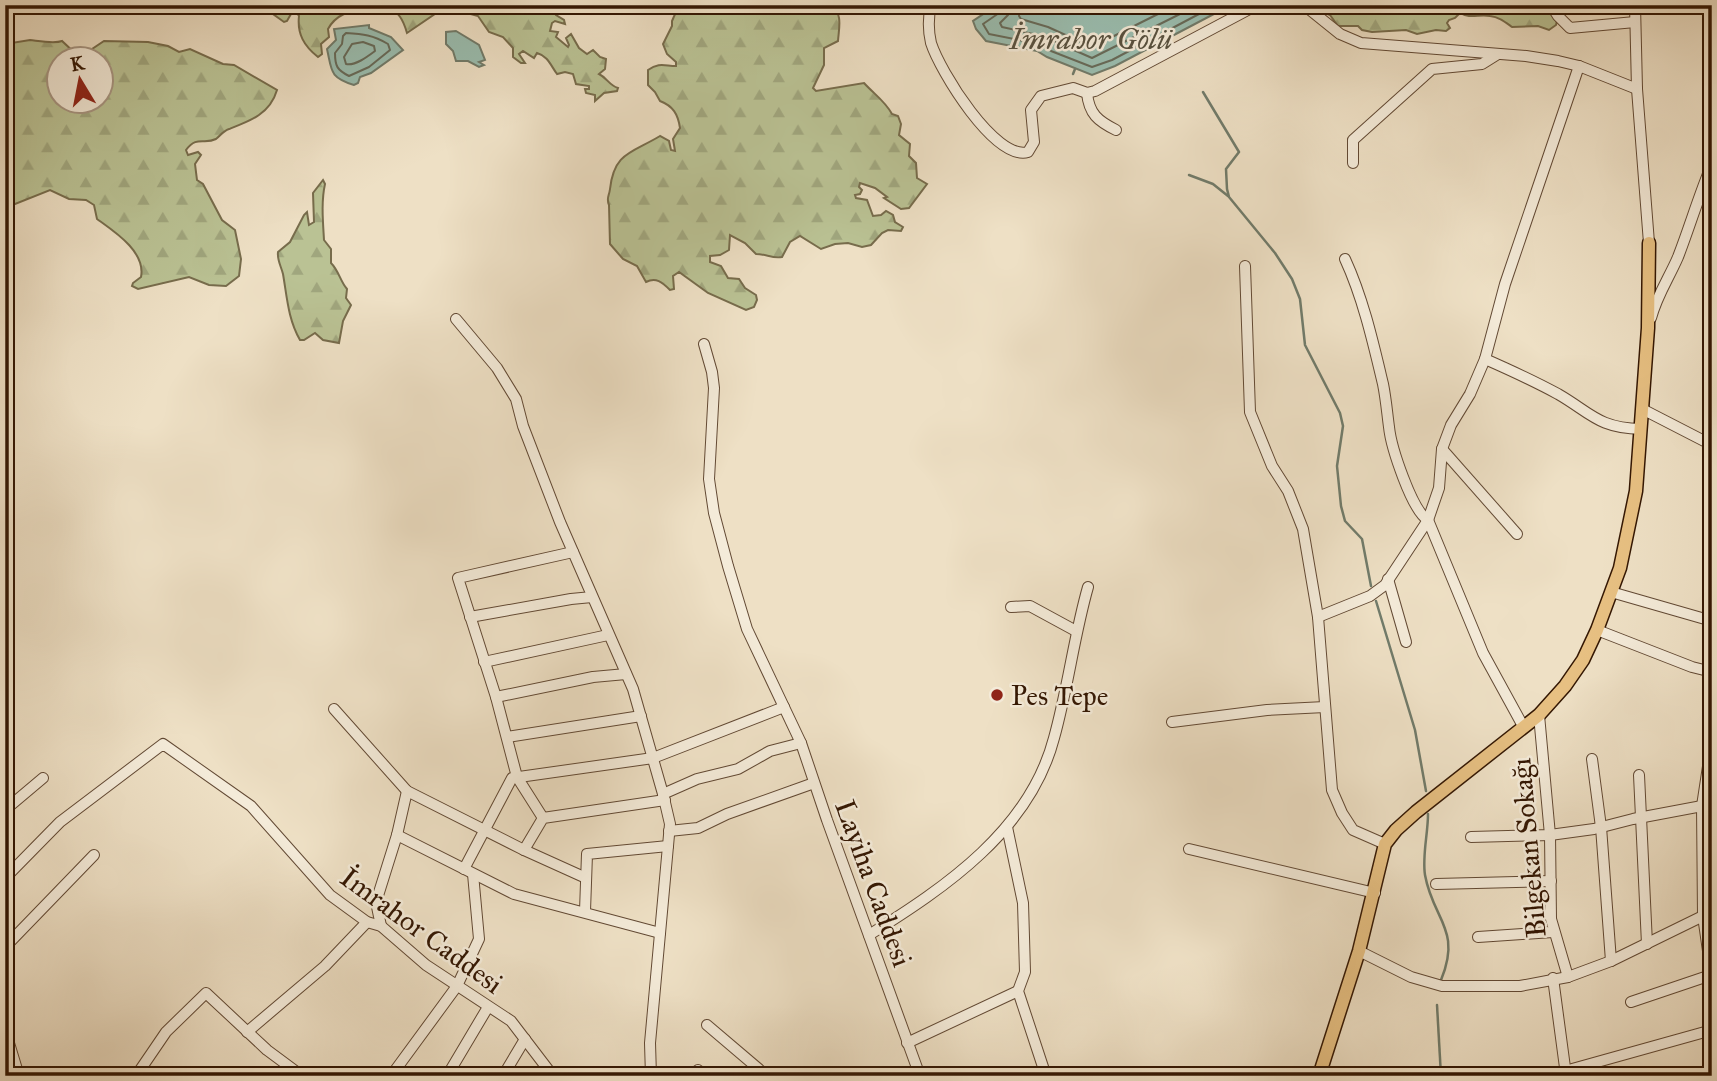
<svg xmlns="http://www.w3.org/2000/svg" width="1717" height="1081" font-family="'IM FELL Great Primer',serif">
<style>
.forest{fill:url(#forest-firs);stroke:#776c4c;stroke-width:2;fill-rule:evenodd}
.water{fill:#9abdaf;stroke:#717b6a;stroke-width:2}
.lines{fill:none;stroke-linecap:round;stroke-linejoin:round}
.shore{stroke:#676a59;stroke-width:2}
.stream{stroke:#717b6a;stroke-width:2.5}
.minor-casing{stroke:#624934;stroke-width:12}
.major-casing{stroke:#341703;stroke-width:15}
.minor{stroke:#f4ebd9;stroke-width:10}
.major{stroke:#e7c082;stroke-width:12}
.poi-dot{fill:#8f2418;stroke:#f4ebd9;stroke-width:2.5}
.labels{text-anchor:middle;stroke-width:5;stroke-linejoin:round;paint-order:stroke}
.poi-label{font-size:28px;fill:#341703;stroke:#f4ebd9;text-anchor:start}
.street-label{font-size:28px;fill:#341703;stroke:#f4ebd9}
.water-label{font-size:30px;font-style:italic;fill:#58513f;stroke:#f4ebd9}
</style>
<defs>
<pattern id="forest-firs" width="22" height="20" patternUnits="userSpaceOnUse" patternTransform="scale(1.75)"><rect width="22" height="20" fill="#bac294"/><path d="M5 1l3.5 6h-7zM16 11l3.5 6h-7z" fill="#a0a67e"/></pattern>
</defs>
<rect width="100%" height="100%" fill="#eee0c5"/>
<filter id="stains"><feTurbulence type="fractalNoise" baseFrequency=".00286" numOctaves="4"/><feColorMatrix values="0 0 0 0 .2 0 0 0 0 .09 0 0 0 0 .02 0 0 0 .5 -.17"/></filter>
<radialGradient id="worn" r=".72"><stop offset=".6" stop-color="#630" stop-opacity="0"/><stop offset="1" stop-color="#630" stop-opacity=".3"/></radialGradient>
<!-- forest -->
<g class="forest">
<path d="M252,5h126c-19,6 -39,4 -50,24l1,8 -8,7 1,10 -4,3c-14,-11 -21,-23 -19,-41l-2,-3 -6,1 -4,7 -3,1 -14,-10z"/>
<path d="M387,5h171l-2,10 8,5 1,4 -10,-3 -3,2 -2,8 8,1 -2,5 12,10 1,-2 -3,-7 5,-4 8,14 8,6 6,-4 7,7 6,2 -1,10 -6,5c8,4 10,11 19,14l-1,3 -13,2 -9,8v-6l-9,-2 -1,-4h4v-3l-13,-2 -3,-10 -8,-2 -8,2c-6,-8 -9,-18 -20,-21l-3,5 -11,-7 -4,3 6,9h-4l-8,-6v-9l-10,-11 -14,-5 -11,-16 -22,-6 -21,4 -28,19c-4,-14 -8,-20 -20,-28z"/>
<path d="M679,5h152c12,9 8,22 7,36l-14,7v17l-11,23 3,3 48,-8c10,11 21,18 28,31l6,2 3,8 -2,11 11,9 -1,12 7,7 1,15 10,6 -18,24 -8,1 -17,-11 3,-1 -12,-9 -15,-5 -1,4 3,3 -2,4 -5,1 1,3 11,2 6,16 8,-1 5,-4 7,4 2,7 8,5 -2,4 -13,-1 -6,3 -11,12 -9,2 -14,-4 -13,1 -14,5 -21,-13 -10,6 -8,15c-9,2 -16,-3 -26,-3l-11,-11 -15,-8 -1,15 -9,5 -10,1v6l11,4 7,12 11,1 6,9 11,7 1,5 -3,7 -8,3 -38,-17 -29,-21 -6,4 1,13 -4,1c-8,-8 -14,-13 -24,-8l-9,-16 -14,-7 -13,-15 -1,-39c-3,-7 0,-8 1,-16 4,-37 22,-36 50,-53l9,5 2,9 4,1 -2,-12 7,-11c-2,-14 -7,-22 -20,-27l-5,-9 -7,-7v-15c11,-8 17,-4 28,-4v-4l-9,-8 -4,-10 9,-18v-5z"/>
<path d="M1319,5h268l-2,5 -15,1 -12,6 -2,8 -7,5 -11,-4 -26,1c-7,-5 -13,-10 -22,-11 -11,-2 -20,3 -30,-3l-5,5 -6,2 -2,3 3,5 -4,3 -10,-1 -19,4 -11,-4 -34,2 -10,-2 -4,-4h-20l-8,-11 -9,-4z"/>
<path d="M30,40c9,1 24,4 32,1l15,14h6l21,-14 44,1 20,4 11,6 11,-3 33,15 11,1 43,25c-7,24 -27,31 -48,39 -6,2 -9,7 -13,10 -12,6 -19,-4 -30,11l2,5 10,-3 3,3 -6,9 2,16 6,4 19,36 13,10 6,29 -2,17 -13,10 -17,-1 -20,-8 -51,12 -6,-3 1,-3 8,-6c5,-25 -26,-45 -44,-58l-3,-14 -8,-5 -17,-1 -19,-9 -45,18v-164zM60,60h42v42h-42z"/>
<path d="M323,180l2,4c-4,18 -2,38 -1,56l7,9v14c8,8 9,18 16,26l-1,9 5,7 -8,16 -4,22 -16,-3 -8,-7 -11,7h-4c-12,-21 -13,-43 -17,-66 -2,-8 -6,-14 -5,-22l12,-10 14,-27 3,-3 2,13 5,-3 -1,-29z"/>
</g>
<!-- water -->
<g class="water">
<path d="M1001,5h230l-116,61 -23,9 -45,-18 -10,-6 -51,-10 -10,-12 -3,-8 15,-10z"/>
<path d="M369,25v3l22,9 12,13 -32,23 -11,4 -2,6 -4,2c-25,-8 -22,-14 -27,-36l9,-9 -2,-11z"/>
<path d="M456,31l23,14 6,15 -6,2 5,3 -5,2 -11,-6h-12l-3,-10 -7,-7v-12z"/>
</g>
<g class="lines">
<!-- shore -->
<g class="shore">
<path d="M1001,5l-2,8 -16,11 6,10 50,10 12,7 41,16 20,-7 104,-55"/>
<path d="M1010,5l-2,10 -8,8 2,4 40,9 50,22 106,-53"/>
<path d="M1020,5l-1,11 2,3 27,8 44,20 84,-42"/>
<path d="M346,33c17,1 27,2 42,11l2,6 -21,17 -20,9c-12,-6 -14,-10 -14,-23l7,-9 1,-8z"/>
<path d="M363,42l11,4 1,5c-8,6 -20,15 -29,13l-2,-7 8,-13z"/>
</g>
<!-- stream -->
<g class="stream">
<path d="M1073,74l2,-5"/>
<path d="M1203,92l36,60 -13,17 1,20 2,8 46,56 17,26 8,20 5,46 35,68 3,13 -6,40 4,40 4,15 17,18 9,47"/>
<path d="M1189,175l24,9 15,12"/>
<path d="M1376,601l39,129 11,61"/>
<path d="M1428,814c0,20 -6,42 -3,61 8,45 37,54 16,105"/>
<path d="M1437,1005l4,71"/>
</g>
<!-- minor casing -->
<g class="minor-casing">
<g id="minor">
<path d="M931,5c-3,13 -3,25 0,38 9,28 64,118 97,109l6,-10 -3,-32 10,-14 32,-8 14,5 8,-2 162,-86"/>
<path d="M1304,5l36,29 21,9 165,13 32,5 21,5 58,23"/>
<path d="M1551,5l7,11 12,12 65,-6"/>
<path d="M1635,5l2,84 12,154"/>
<path d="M1087,93c2,21 11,28 29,37"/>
<path d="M1353,163v-23l79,-71 50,-5 16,-10"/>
<path d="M1345,259c18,39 28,83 38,125 3,15 4,28 6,43 2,20 23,84 39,93l55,133 40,73"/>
<path d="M1245,266l5,146 22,54 16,25 15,38 15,88 14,173 10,23 11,17 32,14"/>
<path d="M1651,318c6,-23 18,-40 27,-61 12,-31 21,-62 34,-93"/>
<path d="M456,319l41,49 19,31 7,27 37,96 73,167 30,105 7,30 -20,219 1,33"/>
<path d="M704,344l8,28 2,16 -5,91 5,34 14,53 19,63 54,114 26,77 93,256"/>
<path d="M1485,359c25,11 49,22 73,35 33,19 40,34 83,35"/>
<path d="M1642,409l70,36"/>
<path d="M1442,449l75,85"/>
<path d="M1388,579l18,63"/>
<path d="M1611,592l101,29"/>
<path d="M1011,607l19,-1 46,25"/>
<path d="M470,617l101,-18 21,-2"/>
<path d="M1318,617l52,-21 15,-11 43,-65 11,-32 3,-39 9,-24 19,-31 15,-35 20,-75 74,-218"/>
<path d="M1597,630l95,37 20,5"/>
<path d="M484,662l124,-27"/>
<path d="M496,697l97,-20 33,-3"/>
<path d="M334,709l73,82 117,59 62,28"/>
<path d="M1539,715l11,120 1,84 17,58"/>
<path d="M1172,722l95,-12 58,-3"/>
<path d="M507,737l134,-21"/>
<path d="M1712,740l-10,66 1,110 9,63"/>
<path d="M1592,759l9,68 10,134"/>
<path d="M1639,775l8,169"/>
<path d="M663,794l34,-15 41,-10 32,-18 31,-8"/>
<path d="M5,810l38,-32"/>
<path d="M543,818l-26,-41 -21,-80 -38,-119 115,-26"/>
<path d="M1007,827l16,76 2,69 -7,19 28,85"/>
<path d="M669,831l29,-3 29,-14 87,-31"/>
<path d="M397,835l117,59 146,39"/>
<path d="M1471,837l79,-2 44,-6 39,-10 69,-13"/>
<path d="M1189,849l186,44"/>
<path d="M524,850l19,-32 122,-18"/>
<path d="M464,869l48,-91 141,-20 131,-51"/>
<path d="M5,878l55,-56 103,-78 88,62 79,89 37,27 14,4 45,39 85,56 42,55"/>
<path d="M1436,884l115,-3"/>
<path d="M585,911l2,-57 81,-8"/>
<path d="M381,926l-5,-24 21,-67 10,-44"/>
<path d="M869,935c77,-48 161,-105 185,-197 14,-50 20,-102 34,-151"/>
<path d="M1478,937l75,-5"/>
<path d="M5,947l89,-92"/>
<path d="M1359,951l52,26 31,9h78l48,-9 43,-16 92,-45 9,-8"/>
<path d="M1553,978l13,97"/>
<path d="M1631,1002l80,-27"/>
<path d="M707,1025l60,51"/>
<path d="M5,1030l14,46"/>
<path d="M247,1032l78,-66 42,-44"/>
<path d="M907,1043l111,-52"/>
<path d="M698,1070l6,6"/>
<path d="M1565,1071l147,-41"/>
<path d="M136,1076l30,-44 40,-39 61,57 35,26"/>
<path d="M391,1076l66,-90 22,-47 -6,-65"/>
<path d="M447,1076l41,-69"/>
<path d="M503,1076l22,-37"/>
</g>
</g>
<!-- major casing -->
<g class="major-casing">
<path id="major" d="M1319,1076l40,-125 26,-107 11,-14 20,-18 123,-97 26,-29 18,-26 14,-30 23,-62 16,-77 12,-163 1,-85"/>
</g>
<!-- minor -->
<use href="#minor" class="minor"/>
<!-- major -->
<use href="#major" class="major"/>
</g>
<!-- markers -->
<circle class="poi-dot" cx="997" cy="695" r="7"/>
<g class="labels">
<!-- poi labels -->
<g class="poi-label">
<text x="1011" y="705">Pes Tepe</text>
</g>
<!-- street labels -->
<g class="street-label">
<text transform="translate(1528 848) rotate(-95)" y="10">Bilgekan Sokağı</text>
<text transform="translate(874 883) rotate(70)" y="10">Layiha Caddesi</text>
<text transform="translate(422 930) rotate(36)" y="10">İmrahor Caddesi</text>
</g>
<!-- water labels -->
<g class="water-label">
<text x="1091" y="49">İmrahor Gölü</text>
</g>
</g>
<!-- margin -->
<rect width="1717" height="1081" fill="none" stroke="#eee0c5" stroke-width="28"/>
<rect x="7" y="7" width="1703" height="1067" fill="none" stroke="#341703" stroke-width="3.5"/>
<rect x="14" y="14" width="1689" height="1053" fill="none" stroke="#341703" stroke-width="2"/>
<!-- north arrow -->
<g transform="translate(80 80) rotate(350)"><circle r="33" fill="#f4ebd9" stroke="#a79683" stroke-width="2"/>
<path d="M0-5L12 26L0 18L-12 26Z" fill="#8f2418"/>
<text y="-10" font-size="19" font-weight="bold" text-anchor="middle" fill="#341703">K</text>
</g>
<rect width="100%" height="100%" filter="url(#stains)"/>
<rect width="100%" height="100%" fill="url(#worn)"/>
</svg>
